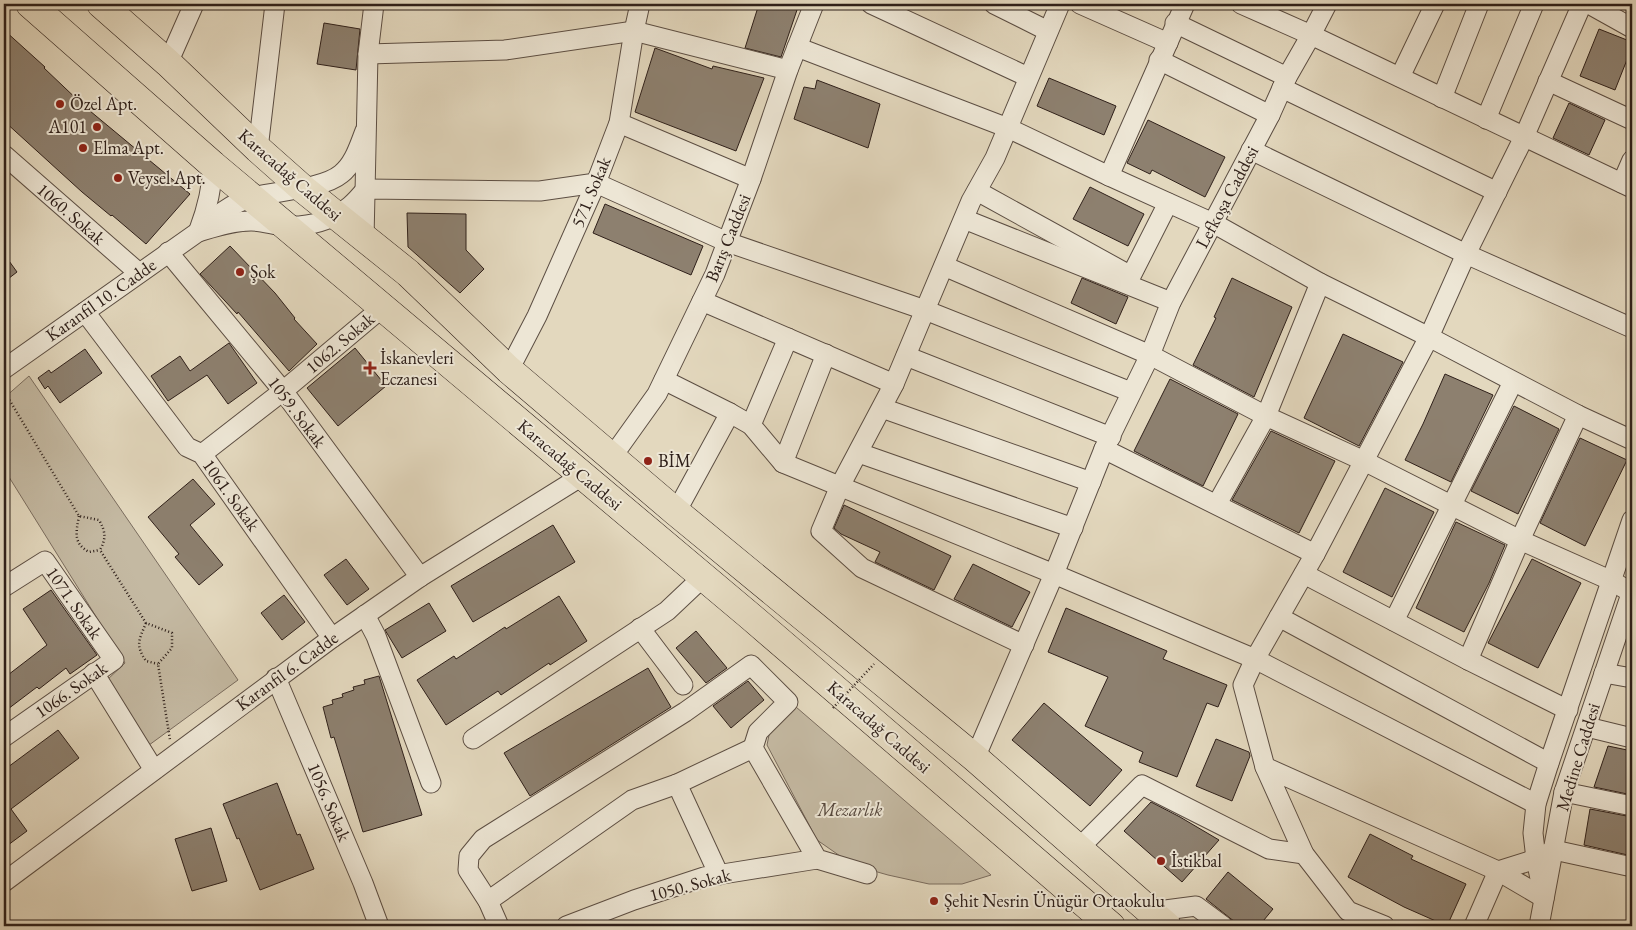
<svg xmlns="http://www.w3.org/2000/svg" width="1636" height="930" font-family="'EB Garamond',serif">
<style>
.green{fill:#c4b9a2;stroke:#7a6c5e}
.building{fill:#8d806f;stroke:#2f201a}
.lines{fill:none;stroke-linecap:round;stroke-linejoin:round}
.minor-casing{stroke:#5c4e43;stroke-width:21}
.highway-casing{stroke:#2f201a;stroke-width:29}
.path{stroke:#2f201a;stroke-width:2.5;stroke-dasharray:1 2.5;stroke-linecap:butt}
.minor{stroke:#ede6d5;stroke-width:19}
.highway{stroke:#e3d8be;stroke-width:28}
.path-bridge{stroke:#2f201a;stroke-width:2.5;stroke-dasharray:1 2.5;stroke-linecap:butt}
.poi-dot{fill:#8f2418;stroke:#ede6d5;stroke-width:2}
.labels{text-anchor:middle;stroke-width:4;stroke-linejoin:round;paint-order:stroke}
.poi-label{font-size:18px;fill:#2f201a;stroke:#ede6d5;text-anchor:start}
.street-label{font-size:18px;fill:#2f201a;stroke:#ede6d5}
.park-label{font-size:18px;font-style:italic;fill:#54463c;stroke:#ede6d5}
</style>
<rect width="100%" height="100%" fill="#e3d8be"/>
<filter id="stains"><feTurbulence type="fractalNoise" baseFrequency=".004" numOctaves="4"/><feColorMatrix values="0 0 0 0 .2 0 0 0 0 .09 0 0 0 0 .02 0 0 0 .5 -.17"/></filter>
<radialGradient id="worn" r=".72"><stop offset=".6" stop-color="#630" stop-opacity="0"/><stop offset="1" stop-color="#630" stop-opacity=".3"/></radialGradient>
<!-- green -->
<g class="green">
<path d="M29,376l209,304 -93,68 -38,-68 18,-17 -121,-194v-71z"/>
<path d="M796,707l195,168 -29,9h-33l-41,-9 -35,-10 -36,-25 -50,-95 4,-20z"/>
</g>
<!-- building -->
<g class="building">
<path d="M759,4h40l-18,53 -36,-9z"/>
<path d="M324,23l36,6 -4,41 -39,-6z"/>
<path d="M1599,29l33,13v5l-17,43 -35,-14z"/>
<path d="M4,30l41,37 -1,1 40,38 106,88 -44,50 -34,-29 -1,1 -29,-24 -78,-71z"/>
<path d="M655,48l57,21 1,-3 51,12 -28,73 -101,-39z"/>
<path d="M1049,78l67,28 -12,29 -67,-29z"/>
<path d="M817,80l63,24 -12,44 -74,-29 10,-32 11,2z"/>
<path d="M1569,103l36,17 -16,35 -36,-17z"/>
<path d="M1148,120l77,37 -20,40 -53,-27 -2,4 -23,-11z"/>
<path d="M1090,187l54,27 -16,32 -55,-27z"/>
<path d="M605,204l98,42 -12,29 -98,-42z"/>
<path d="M407,213l59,1v36l18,19 -24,24 -52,-46z"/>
<path d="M230,246l45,47 20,25 -1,1 23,25 -28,27 -51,-59 -1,2 -37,-40z"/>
<path d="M4,254l13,18 -13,10z"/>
<path d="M1082,278l46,19 -12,27 -45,-21z"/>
<path d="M1232,278l60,29 -38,90 -61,-32 23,-47 -2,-1z"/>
<path d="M1343,334l60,28 -44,84 -55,-28z"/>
<path d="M229,343l28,40 -29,21 -21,-29 -39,26 -17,-25 29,-20 10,15z"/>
<path d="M355,348l31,38 -48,40 -31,-38z"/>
<path d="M85,349l17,24 -42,30 -12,-17 -3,3 -7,-11 11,-8 2,3z"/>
<path d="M1445,374l48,21 -42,87 -46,-22 18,-36z"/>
<path d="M1170,379l68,35 -35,72 -69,-35z"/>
<path d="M1514,406l45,23 -41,85 -47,-23z"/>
<path d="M1271,431l64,30 -36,72 -67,-33z"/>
<path d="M1580,438l47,22 -42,86 -45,-23z"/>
<path d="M193,479l22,25 -25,21 33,40 -24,20 -24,-28 4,-3 -31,-37z"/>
<path d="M1385,488l49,24 -42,85 -49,-25z"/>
<path d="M844,505l107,51 -17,34 -59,-28 5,-10 -39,-18 -7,-6z"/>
<path d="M1456,522l49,23 -16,38 -25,49 -48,-24z"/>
<path d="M553,525l22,37 -102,60 -22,-36z"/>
<path d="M346,559l23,30 -22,16 -23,-30z"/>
<path d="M1532,559l49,24 -43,85 -50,-25z"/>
<path d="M973,564l57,28 -18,35 -58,-28z"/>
<path d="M51,590l46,65 -27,19 -4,-6 -27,21 -2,-2 -33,25v-34l43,-33 -24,-36z"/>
<path d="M284,595l21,27 -23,18 -21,-27z"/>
<path d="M559,596l28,45 -37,24 -1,-2 -48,32 -3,-4 -52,34 -29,-45 37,-24 2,3 49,-32 1,2z"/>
<path d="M429,603l17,28 -44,27 -17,-28z"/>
<path d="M1066,608l101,43 -4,8 64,26 -9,22 -11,-4 -30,74 -38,-15 4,-10 -58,-26 23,-49 -60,-25z"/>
<path d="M696,631l31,37 -21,15 -30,-35z"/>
<path d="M648,668l23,39 -141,89 -26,-43z"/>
<path d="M379,676l43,139 -59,17 -29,-95 -3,1 -8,-31 10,-3 -1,-4 11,-3 -1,-3 12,-4 -1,-3 12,-3 -1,-4z"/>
<path d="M748,681l16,19 -33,28 -18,-22z"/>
<path d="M1044,703l78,67 -32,36 -78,-66z"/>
<path d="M58,730l21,28 -68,51 16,22 -23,17v-78z"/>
<path d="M1216,739l33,13 1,4 -18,45 -36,-15z"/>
<path d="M1608,746l24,5v44l-38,-8z"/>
<path d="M277,783l20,52 3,-1 14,35 -54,21 -21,-52 -2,1 -14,-35z"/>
<path d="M1151,802l29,15 39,23 -37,42 -58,-51z"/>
<path d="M1590,809l42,8v39l-48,-11z"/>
<path d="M211,828l16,53 -35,10 -17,-52z"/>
<path d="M1370,834l43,22 -2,3 55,25 -19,42 -43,-19 -56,-30z"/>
<path d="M1228,872l45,37 -14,17h-19l-34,-27z"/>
</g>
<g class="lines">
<!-- minor casing -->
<g class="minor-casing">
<g id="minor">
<path d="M871,4l157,73"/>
<path d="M994,4l54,27"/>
<path d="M1060,4l-65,154 -24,43 -46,109 206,82"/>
<path d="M1080,4l88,39"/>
<path d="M1241,4l70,31 321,153"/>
<path d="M1589,4l43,24"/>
<path d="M1175,23l112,54"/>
<path d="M797,47l211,81 101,48 104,47 107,60 109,54 149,78 54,25"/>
<path d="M368,54l137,-4 129,-19 154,39"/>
<path d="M1159,60l111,55"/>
<path d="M168,63l26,-59"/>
<path d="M1400,77l35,-73"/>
<path d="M1548,81l84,39"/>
<path d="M1282,88l215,104"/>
<path d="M1442,98l37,-94"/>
<path d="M1486,119l48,-115"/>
<path d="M619,123l132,56"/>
<path d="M258,149l17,-145"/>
<path d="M1251,150l215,104 166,74"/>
<path d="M4,155l135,118"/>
<path d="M1109,176l76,-172"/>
<path d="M1622,183l10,-23"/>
<path d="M977,191l154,85 37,-73"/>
<path d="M964,219l207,83"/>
<path d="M199,230c8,-21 13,-41 14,-65"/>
<path d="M198,232c17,-5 35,-11 53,-11 11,0 23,4 34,5 23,1 47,-5 65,-20 6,-5 11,-11 16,-17l174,2 56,-8 131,59 198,68 -31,74 -54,102 -19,45 41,37 162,77"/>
<path d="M364,239l4,-185 6,-50"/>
<path d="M168,252l115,139 137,186"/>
<path d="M944,266l206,89 116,61 98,45 156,79 92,41 20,12"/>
<path d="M702,301l192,83"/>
<path d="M85,312l102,135 15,7 130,184"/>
<path d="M906,356l205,81"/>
<path d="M4,369l194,-137c17,-15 33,-29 55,-35 23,-6 70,-8 88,-23 13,-10 18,-28 24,-43"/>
<path d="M509,370l28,-54 59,-133 23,-60 15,-92 6,-27"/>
<path d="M664,380l66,33 21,12 32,38 271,111 201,85 -12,26 22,82"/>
<path d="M882,408l209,74"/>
<path d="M751,425l37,-87"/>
<path d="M1104,449l211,105"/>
<path d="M859,453l214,75"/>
<path d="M202,454l81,-63 100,-84"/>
<path d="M612,457l45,-63 58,-120 36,-95 37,-109 26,-66"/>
<path d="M783,463l43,-109"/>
<path d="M1217,504l49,-88 54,-133"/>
<path d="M676,512l54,-99"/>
<path d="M1304,574l164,86 100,50"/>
<path d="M4,587l41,-26 69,99 -110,77"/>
<path d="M365,615l11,21 55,147"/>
<path d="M1279,617l270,146"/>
<path d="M1394,621l119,-239"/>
<path d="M640,628l43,57"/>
<path d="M1468,660l52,-120 58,-125"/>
<path d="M94,673l60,97"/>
<path d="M1604,673l28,5"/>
<path d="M276,678l87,205 16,43"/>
<path d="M1587,727l45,11"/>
<path d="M473,739l194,-128 36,-34"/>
<path d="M975,758l79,-184 50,-125 46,-94 21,-53 99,-187 17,-38 24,-42 16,-31"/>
<path d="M677,784l42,91"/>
<path d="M1564,792l68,14"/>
<path d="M1536,804l-281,-145 60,-105 114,-217 37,-83 58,-117 58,-133"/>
<path d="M1078,849l64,-64 127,64 35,5"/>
<path d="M4,882l328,-244 88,-61 162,-101"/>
<path d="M1544,898l-8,-39 -3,-26 3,-29 13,-41 83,-243"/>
<path d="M488,901l144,-101 45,-16 76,-36"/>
<path d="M1150,912l46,-6 27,20"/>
<path d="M499,926l-11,-25 -20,-31 1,-14 14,-17 202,-127 66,-47 37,37 -30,30 -5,16 64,111 50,15"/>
<path d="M566,926l68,-26 70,-23 113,-18"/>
<path d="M1385,926l-37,-15 -44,-57 -39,-87 233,104 46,27"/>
<path d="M1474,926l24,-55 38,-12 18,-9 78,17"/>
<path d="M1539,926l25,-134 68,-201"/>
</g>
</g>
<!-- highway casing -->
<g class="highway-casing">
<g id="highway">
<path d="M30,4l183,161 537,451 361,310"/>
<path d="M101,4l67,59 90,86 44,39 106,85 101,97 167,142 299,246 192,168"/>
</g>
</g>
<!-- path -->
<g class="path">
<path d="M4,391l75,125 20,4c7,12 7,19 1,30l46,73 26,10v15l-14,16 12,76"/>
<path d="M79,516c-3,17 -6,27 10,36l11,-2"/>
<path d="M146,623c-7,17 -11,22 0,38l12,3"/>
</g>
<!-- minor -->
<use href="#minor" class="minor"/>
<!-- highway -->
<use href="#highway" class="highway"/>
<!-- path-bridge -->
<path class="path-bridge" d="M833,708l41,-44"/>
</g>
<!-- markers -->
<g class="poi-dot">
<circle cx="60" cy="104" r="5"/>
<circle cx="97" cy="127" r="5"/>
<circle cx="83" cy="148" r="5"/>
<circle cx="118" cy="178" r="5"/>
<circle cx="240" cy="272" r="5"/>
<path d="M367.5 360.5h5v5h5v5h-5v5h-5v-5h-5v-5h5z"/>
<circle cx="648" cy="461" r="5"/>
<circle cx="1161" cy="861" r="5"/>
<circle cx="934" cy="901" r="5"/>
</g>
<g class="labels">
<!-- poi labels -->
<g class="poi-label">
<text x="70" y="110">Özel Apt.</text>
<text x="87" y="133" text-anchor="end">A101</text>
<text x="93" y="154">Elma Apt.</text>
<text x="128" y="184">Veysel Apt.</text>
<text x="250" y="278">Şok</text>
<text x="380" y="364">İskanevleri<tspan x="380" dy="21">Eczanesi</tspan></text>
<text x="658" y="467">BİM</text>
<text x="1171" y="867">İstikbal</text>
<text x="944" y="907">Şehit Nesrin Ünügür Ortaokulu</text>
</g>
<!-- street labels -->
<g class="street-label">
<text transform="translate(290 175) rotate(41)" y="6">Karacadağ Caddesi</text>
<text transform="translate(591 192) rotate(-67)" y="6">571. Sokak</text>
<text transform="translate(1227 197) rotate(-62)" y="6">Lefkoşa Caddesi</text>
<text transform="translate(71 214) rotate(41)" y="6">1060. Sokak</text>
<text transform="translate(728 238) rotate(-68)" y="6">Barış Caddesi</text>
<text transform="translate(101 300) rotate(-35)" y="6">Karanfil 10. Cadde</text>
<text transform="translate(340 343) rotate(-40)" y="6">1062. Sokak</text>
<text transform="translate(297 412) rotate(53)" y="6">1059. Sokak</text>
<text transform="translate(570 465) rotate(40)" y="6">Karacadağ Caddesi</text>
<text transform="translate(231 495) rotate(54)" y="6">1061. Sokak</text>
<text transform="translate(74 603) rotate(55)" y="6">1071. Sokak</text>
<text transform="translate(287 671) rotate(-36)" y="6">Karanfil 6. Cadde</text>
<text transform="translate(71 690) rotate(-35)" y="6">1066. Sokak</text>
<text transform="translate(879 727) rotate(41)" y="6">Karacadağ Caddesi</text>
<text transform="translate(1578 757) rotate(-73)" y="6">Medine Caddesi</text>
<text transform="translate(329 802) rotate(67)" y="6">1056. Sokak</text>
<text transform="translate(690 885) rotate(-15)" y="6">1050. Sokak</text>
</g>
<!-- park labels -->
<g class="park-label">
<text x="850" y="816">Mezarlık</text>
</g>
</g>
<!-- margin -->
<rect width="1636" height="930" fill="none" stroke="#e3d8be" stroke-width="20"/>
<rect x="5" y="5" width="1626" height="920" fill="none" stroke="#2f201a" stroke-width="2.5"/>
<rect x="10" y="10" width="1616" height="910" fill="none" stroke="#2f201a"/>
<rect width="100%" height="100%" filter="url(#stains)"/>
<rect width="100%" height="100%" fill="url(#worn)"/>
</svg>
